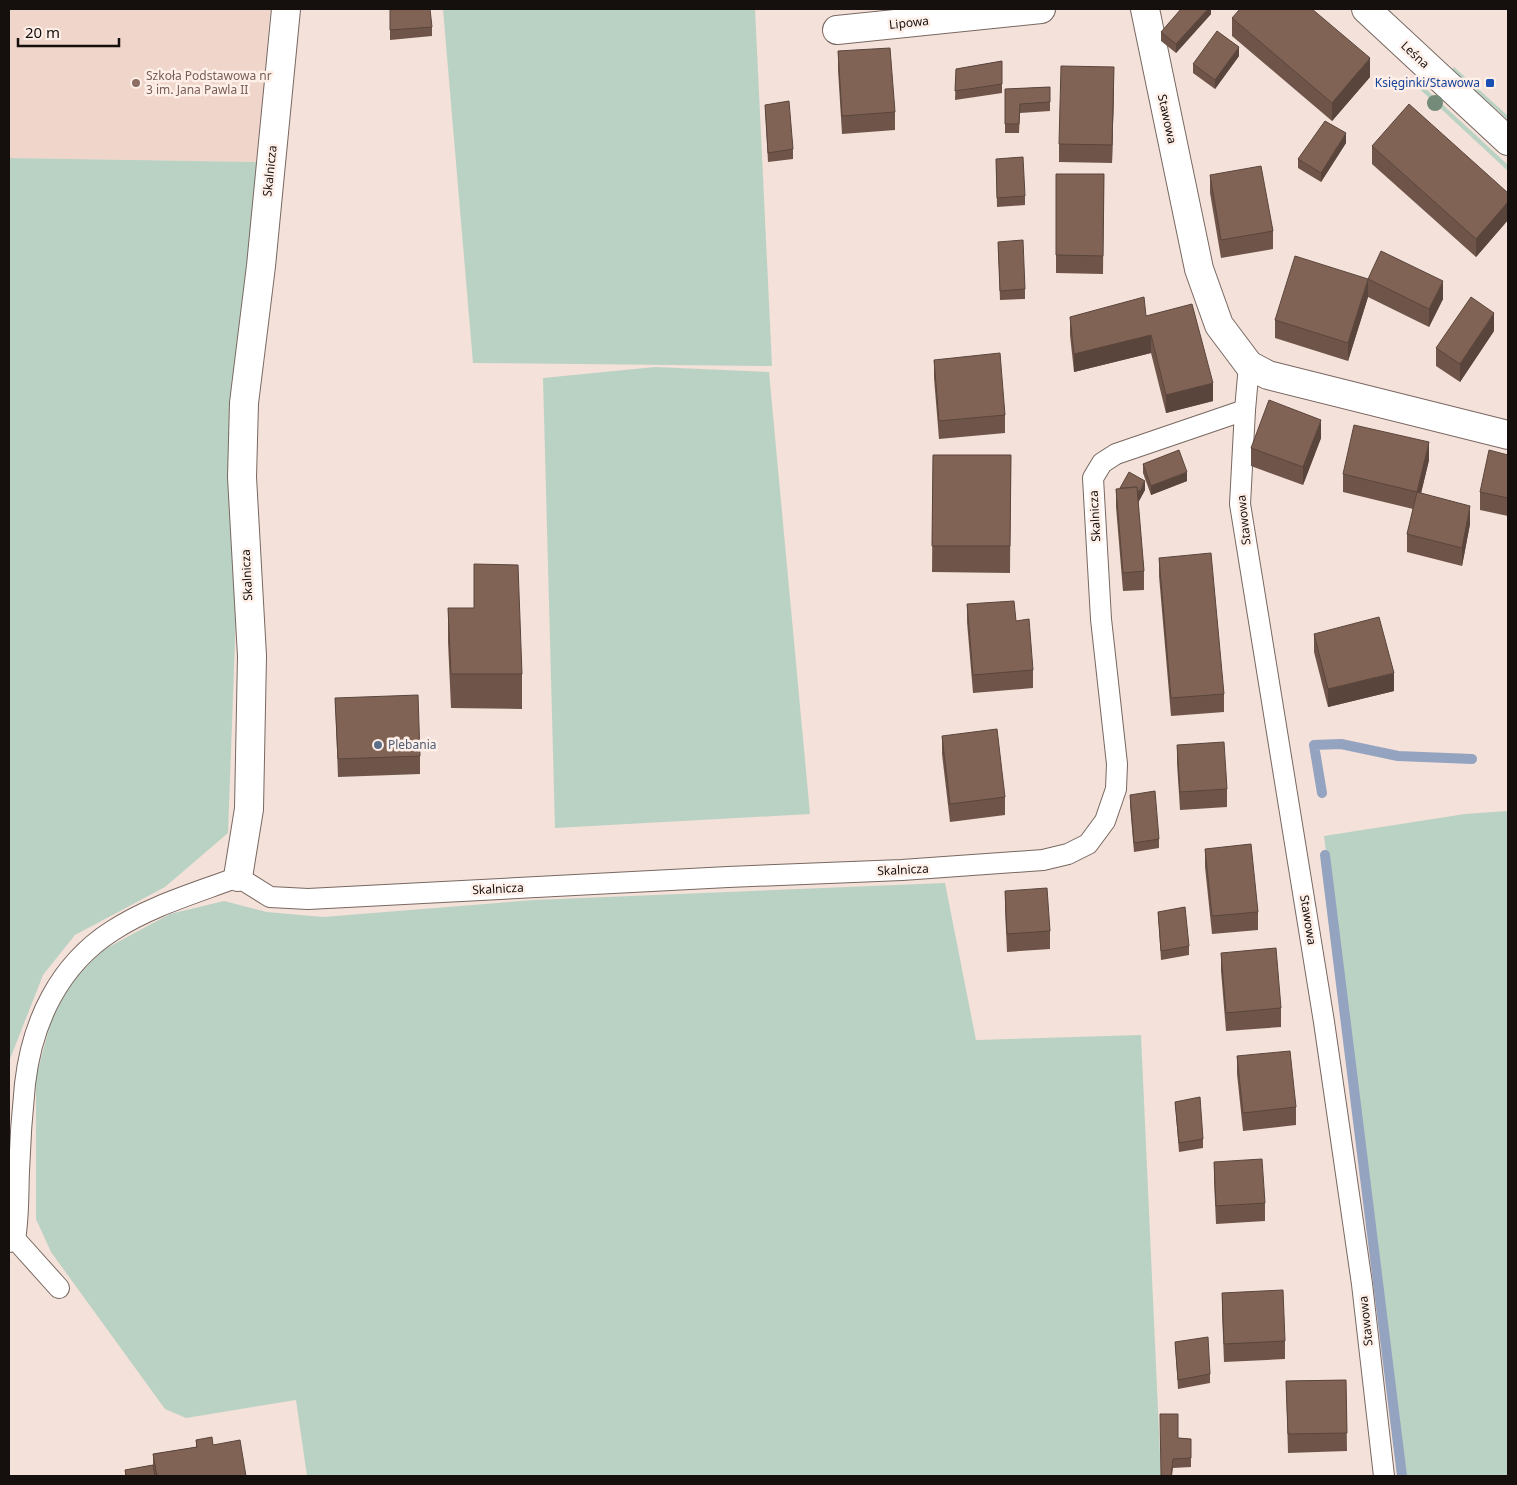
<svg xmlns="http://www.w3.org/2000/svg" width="1517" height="1485" font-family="'Noto Sans',sans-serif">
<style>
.built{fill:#f0d5ca}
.green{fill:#bad2c3}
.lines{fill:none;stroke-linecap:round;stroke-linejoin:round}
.stream{stroke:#94a3bf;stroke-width:10}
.lane-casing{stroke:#786861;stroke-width:22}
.street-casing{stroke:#786861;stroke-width:30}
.secondary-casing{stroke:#786861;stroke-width:30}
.lane{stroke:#fff;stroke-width:20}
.street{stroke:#fff;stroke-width:28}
.secondary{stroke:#fff;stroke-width:28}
.tree{fill:#738b78}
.wall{fill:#6f5549}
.shaded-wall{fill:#5a453c}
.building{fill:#816355;stroke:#5a453c}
.education-dot{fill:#8d6e63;stroke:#feefe8;stroke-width:2}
.transit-dot{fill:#1a4fb4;stroke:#feefe8;stroke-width:2}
.service-dot{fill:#5c6f8a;stroke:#feefe8;stroke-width:2}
.labels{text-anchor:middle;stroke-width:5;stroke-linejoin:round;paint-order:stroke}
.street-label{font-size:12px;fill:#150f0d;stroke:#feefe8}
.education-label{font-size:12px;fill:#785e54;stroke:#feefe8;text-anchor:start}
.transit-label{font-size:12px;fill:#164399;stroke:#feefe8;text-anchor:end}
.service-label{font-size:12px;fill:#4e5e75;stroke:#feefe8;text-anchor:start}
</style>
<rect width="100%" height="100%" fill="#f4e1d9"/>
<!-- built -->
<path class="built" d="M9,9h261l-12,153 -249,-4z"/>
<!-- green -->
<g class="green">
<path d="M443,9h312l17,357 -299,-3z"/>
<path d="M1454,67l54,49v4l-56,-50z"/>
<path d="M1415,79l93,86v6l-97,-90z"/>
<path d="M9,158l249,4 -22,452 -8,219 -63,54 -90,48 -32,40 -33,84 -1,35z"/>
<path d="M655,367l114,5 41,442 -255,14 -12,-450z"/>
<path d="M1508,811v665h-105l-79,-640 141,-22z"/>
<path d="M945,883l31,157 165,-5 20,441h-854l-11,-76 -110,18 -21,-9 -114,-157 -15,-33v-142l15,-56 21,-40 31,-31 67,-36 54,-13 43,11 56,5 211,-17z"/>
</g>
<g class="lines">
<!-- stream -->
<g class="stream">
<path d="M1322,793l-8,-48 27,-1 57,12 74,3"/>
<path d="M1325,855l77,621"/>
</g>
<!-- lane casing -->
<g class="lane-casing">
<g id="lane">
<path d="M1249,365l-4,45 -5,94 84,518 38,262 22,192"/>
<path d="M15,1239l44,49"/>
<path d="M9,1242l6,-3c4,-22 3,-45 4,-68 1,-29 3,-58 6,-87 7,-62 34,-119 87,-153 38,-25 84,-38 126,-54l32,20 38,2 420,-22 174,-7 141,-10 25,-6 20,-10 17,-23 11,-32 1,-25 -16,-145 -8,-141 9,-15 14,-9 129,-44"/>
</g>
</g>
<!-- street casing -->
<g class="street-casing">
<g id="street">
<path d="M1145,9l54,260 20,56 30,40 19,10 240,60"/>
<path d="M837,30l204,-21"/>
<path d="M238,877l11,-68 3,-153 -10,-179 2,-74 17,-137 25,-257"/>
</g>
</g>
<!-- secondary casing -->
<g class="secondary-casing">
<path id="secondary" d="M1366,9l142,132"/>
</g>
<!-- lane -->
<use href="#lane" class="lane"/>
<!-- street -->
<use href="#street" class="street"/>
<!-- secondary -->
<use href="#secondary" class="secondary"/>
</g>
<!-- trees -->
<circle class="tree" cx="1435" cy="103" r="8"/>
<!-- wall -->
<g class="wall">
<path d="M390,9l42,18v9l-42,4z"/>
<path d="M1211,9v5l-35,39 -15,-12v-9z"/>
<path d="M1232,18l138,59 -38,44 -100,-85z"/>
<path d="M838,51l57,61v18l-53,4 -4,-64z"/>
<path d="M1239,56l-24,33 -22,-16v-9z"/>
<path d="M1002,61v32l-47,7 1,-31z"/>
<path d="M1114,85l-2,78 -53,-1v-18z"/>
<path d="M1050,87v24l-30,2 -1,20h-14v-44z"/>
<path d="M765,105l28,44v10l-25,3z"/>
<path d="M1346,143l-25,39 -23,-14v-9z"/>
<path d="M1372,146l136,47v27l-32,37 -104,-93z"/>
<path d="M996,159l29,37v9l-28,2z"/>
<path d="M1056,174h48l-1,100 -47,-1z"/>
<path d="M1210,175l63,56v18l-52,9 -11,-65z"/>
<path d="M998,242l27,47v10l-25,1z"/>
<path d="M1368,279l75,20 -14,28 -61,-30z"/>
<path d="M1368,297l-20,64 -73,-23v-18z"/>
<path d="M1146,316l67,85 -47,12 -15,-60 -77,19 -4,-37v-18z"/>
<path d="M1494,331l-34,51 -24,-16v-18z"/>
<path d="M934,360l71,55v18l-66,6 -5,-61z"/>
<path d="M1321,438l-18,47 -52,-19v-18z"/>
<path d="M933,455h78l-1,118 -78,-1z"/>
<path d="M1508,455v61l-28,-6v-18z"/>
<path d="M1429,460l-8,33 49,31 -8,42 -55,-14v-18l6,-25 -70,-17v-18z"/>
<path d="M1143,464l44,17 -36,14 -8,-22z"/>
<path d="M1116,489l29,1 -7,12 6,69v19l-21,1 -7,-84z"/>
<path d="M1159,558l65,136v18l-53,4 -12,-140z"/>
<path d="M967,604l49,17 17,49v18l-60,5 -6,-71z"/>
<path d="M448,608l74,66v35l-71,-1 -3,-66z"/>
<path d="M1314,634l80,57 -66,16 -14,-55z"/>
<path d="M335,698l85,58v18l-82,3z"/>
<path d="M942,736l63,61v18l-55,7 -8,-68z"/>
<path d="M1177,745l50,44v18l-47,3 -3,-47z"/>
<path d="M1130,795l29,44v9l-25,4 -4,-47z"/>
<path d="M1205,849l53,63v18l-46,4 -7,-67z"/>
<path d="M1005,891l45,40v18l-43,3 -2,-43z"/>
<path d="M1158,912l31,34v9l-28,5z"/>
<path d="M1221,953l60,55v19l-55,4 -5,-60z"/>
<path d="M1237,1056l59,51v18l-53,6 -6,-57z"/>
<path d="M1175,1102l28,37v9l-24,4z"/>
<path d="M1214,1162l51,41v18l-49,3 -2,-44z"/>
<path d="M1222,1293l63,48v18l-61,3 -2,-51z"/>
<path d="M1175,1342l35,32v9l-32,6z"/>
<path d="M1346,1380l1,71 -59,2 -2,-72z"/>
<path d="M1178,1438l13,1v28l-18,1 -1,8h-11z"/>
<path d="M196,1440l17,5 33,31h-121v-6l28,-5v-11l43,-7z"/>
</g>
<!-- shaded-wall -->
<g class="shaded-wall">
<path d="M1208,9h3v5l-35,39v-9z"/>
<path d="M1239,47v9l-24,33v-9z"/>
<path d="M1370,58v19l-38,44v-18z"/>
<path d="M1114,67v18l-2,78v-18z"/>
<path d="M1346,133v10l-25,39v-9z"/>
<path d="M1508,202v18l-32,37v-18z"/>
<path d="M1368,279v18l-20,64v-18z"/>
<path d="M1443,281v18l-14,28v-18z"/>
<path d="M1494,313v18l-34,51v-18z"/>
<path d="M1151,335v18l-77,19v-18z"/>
<path d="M1213,383v18l-47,12v-18z"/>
<path d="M1321,420v18l-18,47v-18z"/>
<path d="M1429,442v18l-12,50v-18z"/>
<path d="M1187,472v9l-36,14v-9z"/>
<path d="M1145,481v9l-8,15v-9z"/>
<path d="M1470,506v18l-8,42v-18z"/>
<path d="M1394,673v18l-66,16v-18z"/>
</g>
<!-- building -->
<g class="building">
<path d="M390,9h40l2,18 -42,3z"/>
<path d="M1181,9h27l-32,35 -15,-12z"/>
<path d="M1240,9h72l58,49 -38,45 -100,-85z"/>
<path d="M1217,31l22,16 -24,33 -22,-16z"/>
<path d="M890,48l5,64 -53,4 -4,-65z"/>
<path d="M1002,61v23l-47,7 1,-22z"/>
<path d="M1061,66l53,1 -2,78 -53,-1z"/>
<path d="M1050,87v15l-30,2 -1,20h-14v-35z"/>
<path d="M789,101l4,48 -25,4 -3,-48z"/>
<path d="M1409,104l99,89v9l-32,37 -104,-93z"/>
<path d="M1325,121l21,12 -25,40 -23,-14z"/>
<path d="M1023,157l2,39 -28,2 -1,-39z"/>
<path d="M1261,166l12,65 -52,9 -11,-65z"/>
<path d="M1056,174h48l-1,82 -47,-1z"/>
<path d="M1023,240l2,49 -25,2 -2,-49z"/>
<path d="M1381,251l62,30 -14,28 -61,-30z"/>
<path d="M1295,256l73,23 -20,64 -73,-23z"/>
<path d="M1144,297l2,19 46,-12 21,79 -47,12 -15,-60 -77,19 -4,-37z"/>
<path d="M1471,297l23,16 -34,51 -24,-16z"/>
<path d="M1000,353l5,62 -66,6 -5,-61z"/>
<path d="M1269,400l52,20 -18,47 -52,-19z"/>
<path d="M1354,425l75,17 -12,50 -74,-18z"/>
<path d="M1179,450l8,22 -36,14 -8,-22z"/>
<path d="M1489,450l19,5v43l-28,-6z"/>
<path d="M933,455h78l-1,91h-78z"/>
<path d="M1129,472l16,9 -8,13v-7l-17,1z"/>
<path d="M1137,487l7,84 -21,2 -7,-84z"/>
<path d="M1417,492l53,14 -8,42 -55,-14z"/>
<path d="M1211,553l13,141 -53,4 -12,-140z"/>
<path d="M474,564l44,1 4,109h-71l-3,-66h26z"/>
<path d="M1014,601l2,20 13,-2 4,51 -60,5 -6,-71z"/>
<path d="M1379,617l15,56 -66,16 -14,-55z"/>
<path d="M418,695l2,61 -82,3 -3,-61z"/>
<path d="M997,729l8,68 -55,7 -8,-68z"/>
<path d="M1224,742l3,47 -47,3 -3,-47z"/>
<path d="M1155,791l4,48 -25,4 -4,-48z"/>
<path d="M1251,844l7,68 -46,4 -7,-67z"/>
<path d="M1047,888l3,43 -43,3 -2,-43z"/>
<path d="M1185,907l4,39 -28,5 -3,-39z"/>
<path d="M1276,948l5,60 -55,5 -5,-60z"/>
<path d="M1290,1051l6,56 -53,6 -6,-57z"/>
<path d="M1200,1097l3,42 -24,4 -4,-41z"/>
<path d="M1262,1159l3,44 -49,3 -2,-44z"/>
<path d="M1283,1290l2,51 -61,3 -2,-51z"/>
<path d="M1208,1337l2,37 -32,6 -3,-38z"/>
<path d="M1346,1380l1,53 -59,1 -2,-53z"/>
<path d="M1160,1414h18v24l13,1v19l-18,1 -2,17h-10z"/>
<path d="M212,1437l1,8 27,-5 6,36h-89l-4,-22 44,-7 -1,-7z"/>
<path d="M153,1465l2,11h-29l-1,-6z"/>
</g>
<!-- markers -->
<circle class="education-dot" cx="136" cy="83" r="5"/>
<rect class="transit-dot" x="1485" y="78" width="10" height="10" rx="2.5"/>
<circle class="service-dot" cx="378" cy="745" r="5"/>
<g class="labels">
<!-- street labels -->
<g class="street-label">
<text transform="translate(909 23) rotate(-6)" y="4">Lipowa</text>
<text transform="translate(1415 55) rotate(43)" y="4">Leśna</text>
<text transform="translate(1167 119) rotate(78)" y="4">Stawowa</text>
<text transform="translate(270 171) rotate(-84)" y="4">Skalnicza</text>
<text transform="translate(1095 516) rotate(-93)" y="4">Skalnicza</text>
<text transform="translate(1244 520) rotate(-96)" y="4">Stawowa</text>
<text transform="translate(247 575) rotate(-93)" y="4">Skalnicza</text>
<text transform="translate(903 870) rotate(-3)" y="4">Skalnicza</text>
<text transform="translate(498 889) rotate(-3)" y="4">Skalnicza</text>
<text transform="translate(1308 920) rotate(81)" y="4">Stawowa</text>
<text transform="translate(1366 1321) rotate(-96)" y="4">Stawowa</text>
</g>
<!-- education labels -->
<g class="education-label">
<text x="146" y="80">Szkoła Podstawowa nr<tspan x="146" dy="14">3 im. Jana Pawla II</tspan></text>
</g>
<!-- transit labels -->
<g class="transit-label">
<text x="1480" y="87">Księginki/Stawowa</text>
</g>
<!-- service labels -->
<g class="service-label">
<text x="388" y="749">Plebania</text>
</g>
</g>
<!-- border -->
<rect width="1517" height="1485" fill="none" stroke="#150f0d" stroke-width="20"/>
<!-- scale -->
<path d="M18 38v8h101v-8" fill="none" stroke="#150f0d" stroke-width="2.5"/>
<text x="25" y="38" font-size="15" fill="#150f0d" stroke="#feefe8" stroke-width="4" paint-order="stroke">20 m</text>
</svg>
